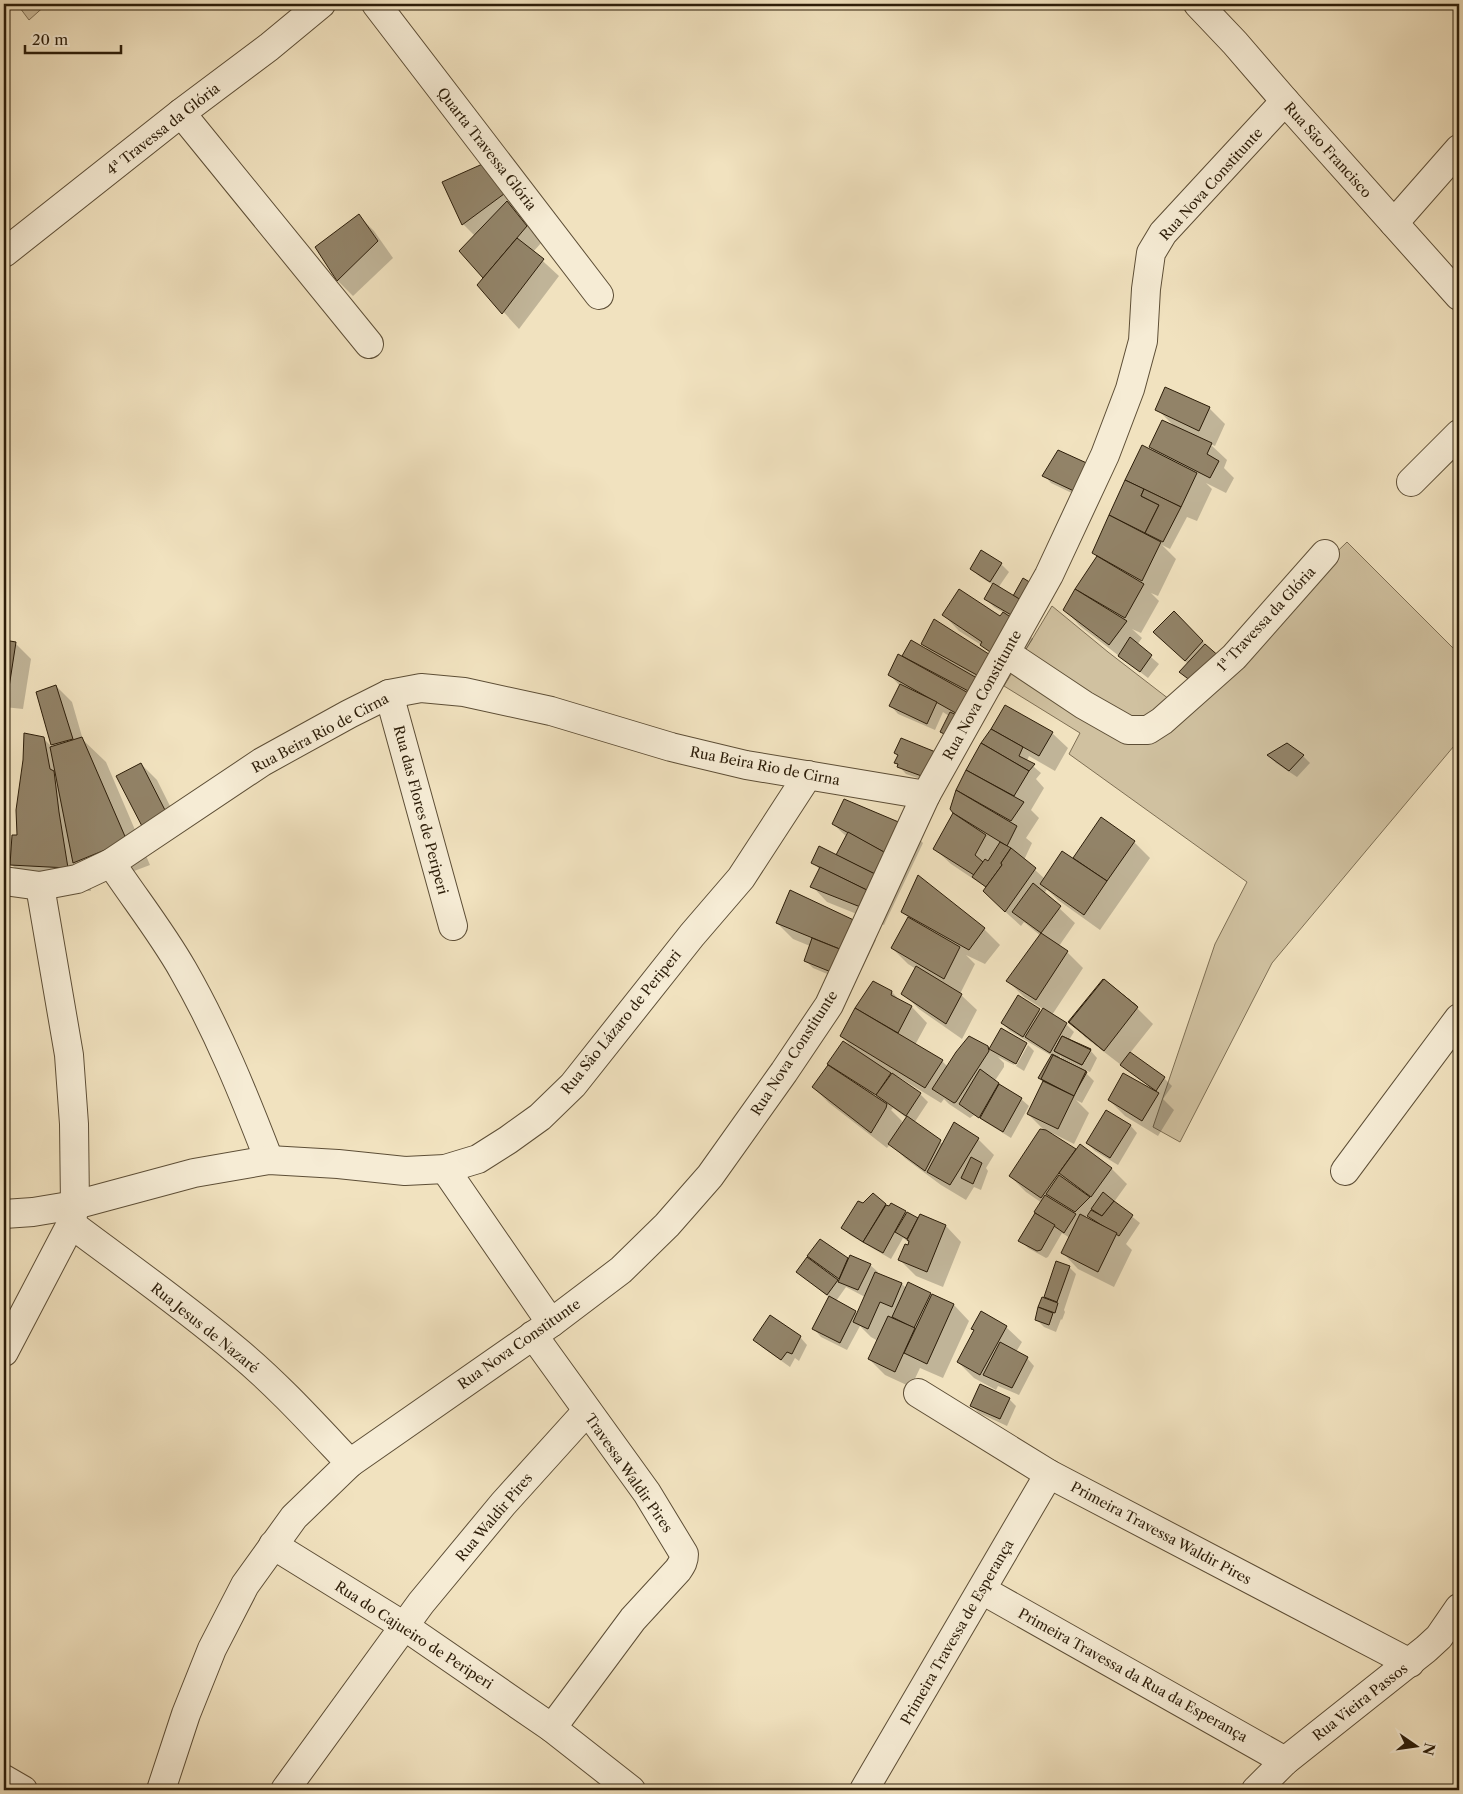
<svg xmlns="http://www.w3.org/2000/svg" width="1463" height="1794" font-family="'Libre Caslon Text',serif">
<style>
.green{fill:#d0c1a0;stroke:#7e6f54}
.shadow{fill:#0003;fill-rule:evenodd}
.building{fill:#928368;stroke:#2c1d09}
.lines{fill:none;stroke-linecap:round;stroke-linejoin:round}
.minor-casing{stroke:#5d4e36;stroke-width:30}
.minor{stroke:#f6ecd5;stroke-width:28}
.labels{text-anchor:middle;stroke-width:5;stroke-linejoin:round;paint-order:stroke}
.street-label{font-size:14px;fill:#2c1d09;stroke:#f6ecd5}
</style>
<rect width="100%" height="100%" fill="#f1e2bf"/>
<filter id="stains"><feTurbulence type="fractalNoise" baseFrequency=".004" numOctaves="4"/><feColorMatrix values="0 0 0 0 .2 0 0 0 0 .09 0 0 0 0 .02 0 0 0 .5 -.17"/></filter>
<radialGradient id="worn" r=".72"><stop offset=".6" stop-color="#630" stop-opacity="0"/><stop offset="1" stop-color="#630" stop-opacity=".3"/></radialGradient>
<!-- green -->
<g class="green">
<path d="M17,4h30l-18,16z"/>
<path d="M1347,542l112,112v86l-187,223 -92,179 -27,-15 62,-183 32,-62 -178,-128 11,-21 -76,-47 48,-80 56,46 70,54z"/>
</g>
<!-- shadow -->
<g class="shadow">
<path d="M487,163l35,45 -6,4 26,30 -9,10 26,24 -40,53 -40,-44 5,-7 -9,-42 -12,-12 -19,-42z"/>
<path d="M359,216l15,15 19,27 -40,38 -15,-15 -21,-34z"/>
<path d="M1166,389l43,19 16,16 -10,22 -5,-2 17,16 -3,8 10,10 -8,15 -20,-10 6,6 -15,32 -10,-4 -17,32 -8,-4 14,14 -18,37 -7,-3 8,8 -18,32 -9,-4 10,9 -5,7 22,19 -11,14 -68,-52 -15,-16 33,-53 -5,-5 49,-105 15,7 -7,-7 24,-21 -17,-17z"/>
<path d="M1097,473l-13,26 -33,-16 -7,-8z"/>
<path d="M981,552l20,12 8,8 -11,16 15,31 20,20 -21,32 -14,-9 12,12 -10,20 -12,-7 9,10 -7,12 -41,30 -7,-7 7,-16 -6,-4 -8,18 -37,-16 -7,-8 9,-20 -10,-11 13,-17 8,-16 20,10 -9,-8 73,14 -9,-10 -27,-17 -15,-16 57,3 3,-5 -10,-6 -8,-8 7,-14 -14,-9 -8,-7z"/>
<path d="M1190,628l21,22 -23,29 -7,-7 7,-8 -17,-16z"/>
<path d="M4,641l11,2 16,16 -8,50 -19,-2z"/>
<path d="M56,686l16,16 11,38 23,22 44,103 -53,20 -8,-8 2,14 -56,-3 -24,-24 32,-126 10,10 -15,-56z"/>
<path d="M993,729l59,4 16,15 -13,23 -26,-15 -2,5 14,12 -5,6 8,9 -13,22 8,8 -13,20 6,5 -8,17 21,19 28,-19 28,-42 33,24 16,16 -50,72 -42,-30 -11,-11 -3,5 31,29 -16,23 8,6 16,16 -31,47 14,9 8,8 -5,8 21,10 7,8 -7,14 -8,-3 12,12 -12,22 -6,-3 13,13 -15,31 -22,-11 -1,2 26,16 3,-5 32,23 15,15 -13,18 26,21 -14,21 6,6 -18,37 -36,-18 -15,-16 7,-15 -8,-5 -14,24 -2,1 -18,-10 -8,-8 22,-37 -16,-11 -16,-16 36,-44 -18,-18 15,-32 -3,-4 12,-22 -42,-25 -8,-8 37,-13 2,2 5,-1 -22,-14 -16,-16 33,-45 -17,-14 -3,4 -21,-19 -13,-19 -36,-24 -16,-15 19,-36 -3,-5 6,-18 25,-46 15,-12zM1060,1056l7,7 -9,-4zM1088,1214l9,10 -13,-6z"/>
<path d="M896,753l39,31 -29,-10 -10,-11 3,-7z"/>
<path d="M1269,756h34l7,7 -13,14 -21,-14z"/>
<path d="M141,764l16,16 26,52 -22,13z"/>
<path d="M833,824l74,3 16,16 -39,82 -57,-23 -15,-16 8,-16 -7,-8 24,-5 10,-20z"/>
<path d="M902,912l82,17 16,16 -15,19 -19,-9 9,9 -15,30 17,16 -15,29 -43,-30 -16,-16 13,-24 -8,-5 -16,-16 17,-30z"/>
<path d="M777,923l83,1 16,16 -13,27 -11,-4 -8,18 -31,-13 -8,-8 5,-14 -17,-7z"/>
<path d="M1103,981l34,27 16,16 -23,29 34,25 8,8 -9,13 11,11 -16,26 -33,-20 -16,-16 42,-12 -65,-50 -16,-16z"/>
<path d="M892,992l10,11 10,4 15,16 -12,22 27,16 6,6 40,-20 2,3 12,-20 25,14h-2l-11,21 -16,-8 6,6v4l-10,15 27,17 8,7 -18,32 -37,-23 -4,3 -21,-14 -5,-5 -3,4 -44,-27 -1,1 24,17 8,8 -14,21 29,21 35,-5 16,16 -8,13 2,3 -7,19 -7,-3 -8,13 -25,-15 -35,-26 -16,-15 -3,4 -58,-45 -16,-16 30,-44 12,7 -14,-14 15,-28zM887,1075h3l-17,26 -2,-2zM893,1108l14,10 -6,9 1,-6 -11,-11z"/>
<path d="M1028,1045l6,6 -10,20 -8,-5z"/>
<path d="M1130,1125l7,8 -19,32 -23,-14 -8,-8z"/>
<path d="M885,1204l3,3 17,5 13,9 3,-5 25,10 15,16 -18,45 -27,-11 -16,-16 10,-17 -7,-5 -12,21 -41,-24 -7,-7z"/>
<path d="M821,1241l28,19 21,5 8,7 -1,2 25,10 4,4 24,6 24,11 15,16 -26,57 -23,-10 -9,19 -26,-12 -16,-16 9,-18 -7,-4 -11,-11 -13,24 -26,-13 -7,-8 16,-31 -33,-26zM846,1287l19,10 -7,17 -22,-13z"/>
<path d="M1057,1263l12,4 7,7 -12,36 1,2 -3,8 -1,-1 -5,13 -12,-5 -8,-8 3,-11 4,-10 1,1z"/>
<path d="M1006,1327l16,15 -6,10 11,6 7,8 -15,29 -21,-9 -2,4 -22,-12 -16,-16 17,-31 -2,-2z"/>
<path d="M800,1337l7,8 -8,16 -4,-3 -5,9 -28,-20 -8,-7z"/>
<path d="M1009,1399l7,7 -9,20 -28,-13 -7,-7z"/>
</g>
<!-- building -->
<g class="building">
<path d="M487,162l21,29 -46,34 -20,-43z"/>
<path d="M507,201l20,25 -44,52 -24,-27z"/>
<path d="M359,214l19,27 -41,40 -22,-34z"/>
<path d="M517,238l27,21 -42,55 -25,-29z"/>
<path d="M1165,387l45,20 -11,24 -44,-21z"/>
<path d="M1162,420l50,23 -5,11 12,7 -9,17 -61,-31z"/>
<path d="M1142,445l55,28 -16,34 -56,-27z"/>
<path d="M1058,450l33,15 -15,27 -34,-16z"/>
<path d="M1125,480l19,9 -3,7 18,9 -14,28 -36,-18z"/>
<path d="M1144,489l37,18 -18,35 -18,-9 14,-28 -18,-9z"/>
<path d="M1109,515l52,27 -19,39 -50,-28z"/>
<path d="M981,550l21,13 -12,19 -20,-13z"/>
<path d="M1097,556l47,28 -19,34 -50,-29z"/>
<path d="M1023,578l13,8 -10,17 -13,-7z"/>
<path d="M993,583l33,20 -8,16 -34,-20z"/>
<path d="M959,589l41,27 3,-4 15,10 -22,34 -16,-11 2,-3 -40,-27z"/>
<path d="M1075,589l52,32 -18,24 -46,-35z"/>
<path d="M1174,611l29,30 -18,20 -32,-29z"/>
<path d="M934,619l61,39 -11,21 -63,-35z"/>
<path d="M1130,637l22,18 -12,17 -22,-16z"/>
<path d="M4,640l12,2 -8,52h-4z"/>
<path d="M911,640l71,41 -8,13 -72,-38z"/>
<path d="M1205,644l16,14 -26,26 -16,-12z"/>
<path d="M898,654l74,41 -11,21 -73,-41z"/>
<path d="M900,684l37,18 -10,22 -38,-18z"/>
<path d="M56,685l17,54 -22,6 -15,-53z"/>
<path d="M1005,705l48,27 -14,24 -48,-27z"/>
<path d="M950,712l11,5 -10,20 -11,-5z"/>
<path d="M991,729l32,18 -4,9 16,8 -6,7 -48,-28z"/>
<path d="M24,733l20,4 6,32 4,2 5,41 9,56 -58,-3 2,-30h5l-1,-25 7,-50z"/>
<path d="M82,737l45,104 -54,22 -23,-116z"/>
<path d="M901,738l37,15 -11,25 -30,-11 1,-3 -4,-1 4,-8 -4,-2z"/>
<path d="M981,743l48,28 -15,25 -48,-26z"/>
<path d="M1287,743l17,12 -15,16 -22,-16z"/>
<path d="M141,763l27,53 -24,14 -28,-54z"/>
<path d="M966,770l58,32 -13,19 -55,-31z"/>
<path d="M956,790l61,36 -10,20 -54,-33 -3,-4z"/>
<path d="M844,799l64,27 -15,31 -61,-33z"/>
<path d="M953,813l33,22 -11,20 8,7 -9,13 -41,-26z"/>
<path d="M1101,817l34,24 -28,40 -34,-23z"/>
<path d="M848,832l45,25 -10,21 -47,-23z"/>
<path d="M1000,842l11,6 -10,15 1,2 -16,22 -14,-10 13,-18 3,2z"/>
<path d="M819,846l64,32 -8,16 -64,-31z"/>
<path d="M1011,848l25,20 -31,44 -22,-21 19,-26 -1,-2z"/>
<path d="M1062,851l45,30 -23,34 -44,-31z"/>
<path d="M820,867l55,27 -7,16 -58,-23z"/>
<path d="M918,875l67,53 -16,22 -68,-38z"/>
<path d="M1033,883l28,23 -20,27 -29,-21z"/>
<path d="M790,890l70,33 -13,29 -71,-29z"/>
<path d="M908,917l52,30 -16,32 -53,-31z"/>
<path d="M1041,933l27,18 -32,49 -30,-19z"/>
<path d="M812,938l35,14 -11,22 -32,-13z"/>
<path d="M916,966l46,28 -16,30 -45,-30z"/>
<path d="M1103,979l34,27 -34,44 -35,-28z"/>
<path d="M1104,979l34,28 -34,44 -35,-29z"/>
<path d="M873,981l19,10 -1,4 21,11 -14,27 -43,-25z"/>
<path d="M1018,995l22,14 -17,28 -22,-14z"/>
<path d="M855,1008l88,52 -18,28 -85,-52z"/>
<path d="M1043,1008l24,15 -17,30 -25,-16z"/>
<path d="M1001,1028l26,15 -11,21 -27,-15z"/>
<path d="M969,1036l19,10 1,5 -33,51 -2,1 -22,-14 24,-37z"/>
<path d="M1062,1036l29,13 -9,16 -28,-14z"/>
<path d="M1062,1036l29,14 -9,15 -28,-14z"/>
<path d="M843,1041l48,32 -15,22 -49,-31z"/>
<path d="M1130,1052l35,25 -9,14 -36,-26z"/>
<path d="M1052,1054l35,18 -13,23 -36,-17z"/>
<path d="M1053,1055l33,16 -12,25 -33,-17z"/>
<path d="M828,1065l59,39 -1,4 -15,25 -59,-46z"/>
<path d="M980,1069l19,14 -20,35 -20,-14z"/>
<path d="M892,1073l29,20 -15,23 -30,-21z"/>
<path d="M1123,1073l36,20 -17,28 -34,-21z"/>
<path d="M1043,1081l31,15 -16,33 -31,-15z"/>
<path d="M999,1084l23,14 -19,34 -23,-14z"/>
<path d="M1106,1110l25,15 -21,33 -24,-15z"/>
<path d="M907,1116l34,24 -16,31 -37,-27z"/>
<path d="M954,1122l25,16 -29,47 -23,-13z"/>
<path d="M1040,1129l6,1 30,19 -35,49 -32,-22z"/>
<path d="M1080,1144l32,24 -21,29 -32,-24z"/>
<path d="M971,1157l11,6 -9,21 -12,-6z"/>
<path d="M1059,1175l31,22 -15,15 -29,-18z"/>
<path d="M1103,1192l11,9 -12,15 -11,-7z"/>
<path d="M873,1193l13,11 -23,38 -22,-14 17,-27 5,2z"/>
<path d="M1045,1195l31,19 -12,19 -30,-21z"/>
<path d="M1114,1201l19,14 -14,21 -32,-20 4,-6 11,6z"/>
<path d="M891,1203l15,8 -23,42 -20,-11 23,-37 3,1z"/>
<path d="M907,1212l11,6 -11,21 -12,-7z"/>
<path d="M1035,1213l20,12 -14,25 -4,1 -19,-10z"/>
<path d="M920,1214l26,11 -19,47 -29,-12 7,-16 3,1 1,-4 -2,-1z"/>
<path d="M1080,1214l37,19 -19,39 -37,-19z"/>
<path d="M820,1239l28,19 -9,21 -32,-23z"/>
<path d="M850,1255l21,9 -13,26 -20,-8z"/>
<path d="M807,1257l31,23 -11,15 -31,-23z"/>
<path d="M1056,1261l14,5 -13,36 -13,-5z"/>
<path d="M875,1272l27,11 -10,24 -12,-5 -12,27 -15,-7z"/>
<path d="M908,1282l23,11 -17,35 -22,-11z"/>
<path d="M932,1294l22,10 -27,60 -23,-11z"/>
<path d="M829,1296l27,15 -16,32 -28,-14z"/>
<path d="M1042,1297l16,6 -3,10 -17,-6z"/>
<path d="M1038,1307l15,6 -4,12 -14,-5z"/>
<path d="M981,1311l26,15 -27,49 -23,-13 17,-32 -3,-1z"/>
<path d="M770,1315l31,21 -9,18 -5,-2 -6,8 -28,-20z"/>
<path d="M888,1316l27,12 -20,44 -27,-13z"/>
<path d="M1000,1342l28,15 -16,31 -29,-13z"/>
<path d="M980,1384l30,14 -10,21 -30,-13z"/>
</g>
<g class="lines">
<!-- minor casing -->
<g class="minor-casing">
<g id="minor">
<path d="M376,4l223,291"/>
<path d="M1198,4l37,39 50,58 174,195"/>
<path d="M181,113l188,231"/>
<path d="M1394,223l65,-74"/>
<path d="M4,253l177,-140 88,-66 52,-43"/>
<path d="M1411,482l48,-48"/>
<path d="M1006,653l78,52 44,25h20l14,-9 72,-64 91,-103"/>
<path d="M389,694l64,232"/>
<path d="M111,863c24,36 51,70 72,107 35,61 61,125 86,190"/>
<path d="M4,881l36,5 37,-7 34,-16 151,-101 87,-48 40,-20 32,-6 43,4 87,19 120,36 75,18 180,30"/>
<path d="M445,1169l106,154"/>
<path d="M1345,1171l114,-153"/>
<path d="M4,1214l29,-2 42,-7 119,-32 75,-13 69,4 67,7 40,-2 33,-10 30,-19 32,-23 33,-32 119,-150 49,-57 67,-103"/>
<path d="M71,1224c56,42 113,82 166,127 41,34 77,74 113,112"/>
<path d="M533,1335l114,158 37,61c0,7 -2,10 -6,16l-45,49 -81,109"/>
<path d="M4,1352l67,-128 4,-19 -1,-81 -5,-69 -29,-169"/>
<path d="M918,1393l131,81 361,189"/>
<path d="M273,1545l131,81 148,102 79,62"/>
<path d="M982,1590l303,171"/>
<path d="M4,1779l19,11"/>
<path d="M161,1790l25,-76 26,-65 33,-64 49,-68 56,-54 201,-140 70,-53 46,-45 43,-49 74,-104 45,-67 97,-210 123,-220 56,-120 25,-66 13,-48 3,-52 5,-36 12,-20 122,-132"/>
<path d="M285,1790l136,-187 82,-99 84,-93"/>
<path d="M864,1790l185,-316"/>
<path d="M1256,1790l29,-29 141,-112 13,-12 20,-29"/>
</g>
</g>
<!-- minor -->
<use href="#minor" class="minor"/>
</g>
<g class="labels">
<!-- street labels -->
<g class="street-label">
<text transform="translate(163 129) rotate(-38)" y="5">4ª Travessa da Glória</text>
<text transform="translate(487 149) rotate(52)" y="5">Quarta Travessa Glória</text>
<text transform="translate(1328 150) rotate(48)" y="5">Rua São Francisco</text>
<text transform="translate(1211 184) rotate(-48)" y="5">Rua Nova Constitunte</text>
<text transform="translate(1266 619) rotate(-47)" y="5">1ª Travessa da Glória</text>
<text transform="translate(982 695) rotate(-61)" y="5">Rua Nova Constitunte</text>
<text transform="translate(320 733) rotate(-28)" y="5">Rua Beira Rio de Cirna</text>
<text transform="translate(765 766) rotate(11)" y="5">Rua Beira Rio de Cirna</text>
<text transform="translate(421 810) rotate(75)" y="5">Rua das Flores de Periperi</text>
<text transform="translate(621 1022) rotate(-51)" y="5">Rua Sâo Lázaro de Periperi</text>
<text transform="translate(794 1053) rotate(-57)" y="5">Rua Nova Constitunte</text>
<text transform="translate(205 1328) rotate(39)" y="5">Rua Jesus de Nazaré</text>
<text transform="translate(519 1344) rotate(-35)" y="5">Rua Nova Constitunte</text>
<text transform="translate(629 1473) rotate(55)" y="5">Travessa Waldir Pires</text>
<text transform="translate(494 1517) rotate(-50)" y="5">Rua Waldir Pires</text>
<text transform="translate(1161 1533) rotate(28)" y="5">Primeira Travessa Waldir Pires</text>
<text transform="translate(957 1632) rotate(-60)" y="5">Primeira Travessa de Esperança</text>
<text transform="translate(414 1635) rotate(33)" y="5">Rua do Cajueiro de Periperi</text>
<text transform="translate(1133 1675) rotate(29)" y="5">Primeira Travessa da Rua da Esperança</text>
<text transform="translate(1360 1702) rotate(-38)" y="5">Rua Vieira Passos</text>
</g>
</g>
<!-- margin -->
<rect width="1463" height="1794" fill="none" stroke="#f1e2bf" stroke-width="20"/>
<rect x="5" y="5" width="1453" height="1784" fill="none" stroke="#2c1d09" stroke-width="2.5"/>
<rect x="10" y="10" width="1443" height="1774" fill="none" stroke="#2c1d09"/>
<!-- north arrow -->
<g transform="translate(1416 1746) rotate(103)" stroke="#f6ecd5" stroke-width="4" paint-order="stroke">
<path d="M0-4L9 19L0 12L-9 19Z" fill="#2c1d09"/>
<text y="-8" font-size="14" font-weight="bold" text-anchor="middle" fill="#2c1d09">N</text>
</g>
<!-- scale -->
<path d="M25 45v8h96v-8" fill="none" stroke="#2c1d09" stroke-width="2.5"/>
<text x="32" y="45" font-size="15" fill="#2c1d09" stroke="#f6ecd5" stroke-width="4" paint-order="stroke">20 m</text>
<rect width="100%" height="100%" filter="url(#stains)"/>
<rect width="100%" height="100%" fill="url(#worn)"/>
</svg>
